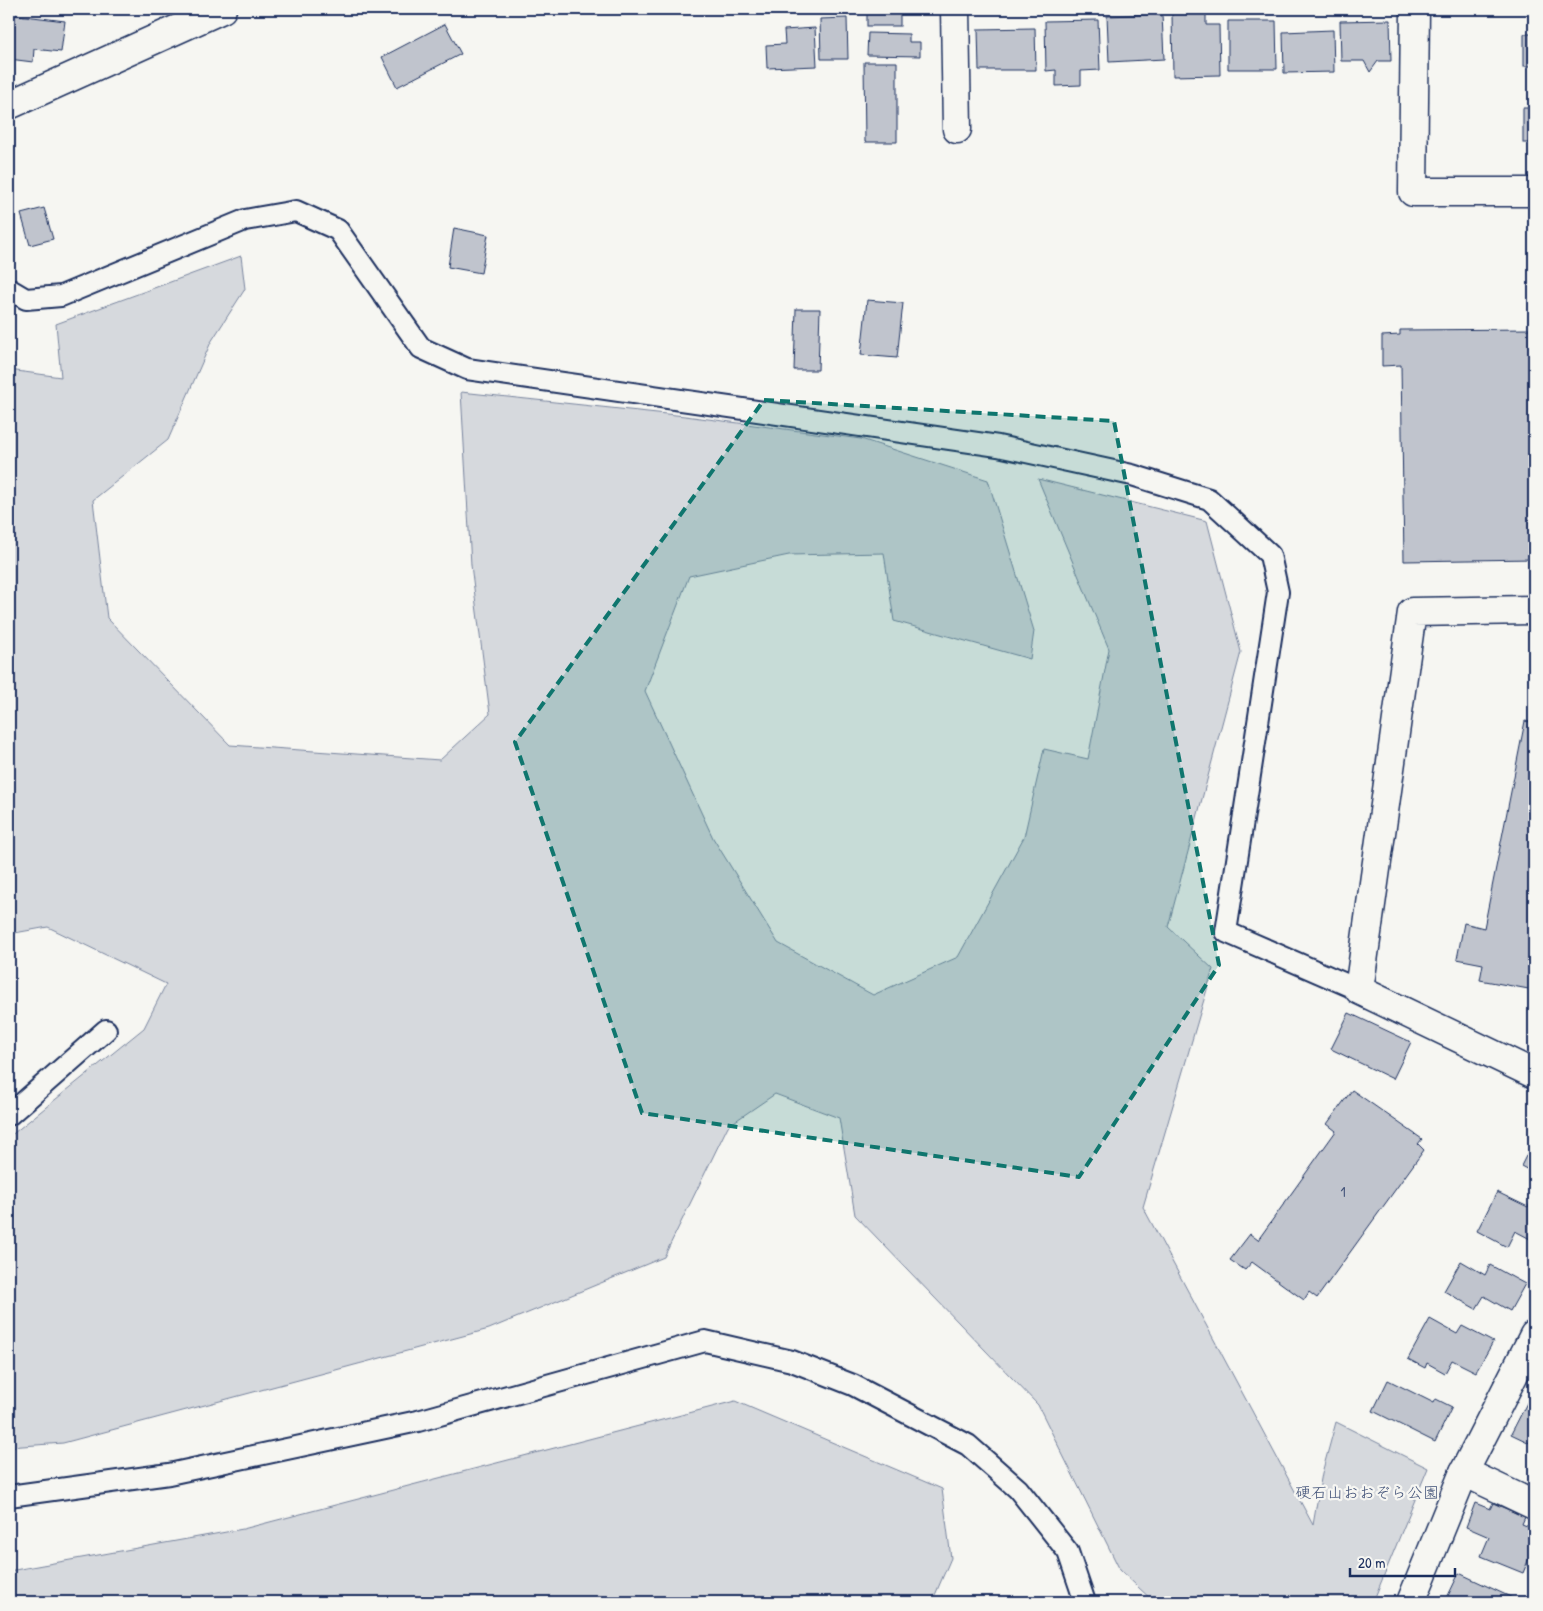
<svg xmlns="http://www.w3.org/2000/svg" width="1543" height="1611" font-family="'Patrick Hand','Klee One',sans-serif">
<style>
.green{fill:#d6d9dd;stroke:#78849e}
.building{fill:#c0c4cd;stroke:#1b2f5e}
.lines{fill:none;stroke-linecap:round;stroke-linejoin:round}
.lane-casing{stroke:#1b2f5e;stroke-width:24}
.street-casing{stroke:#1b2f5e;stroke-width:31}
.lane{stroke:#f6f6f2;stroke-width:20}
.street{stroke:#f6f6f2;stroke-width:28}
.marked{fill:#0f766e;fill-opacity:0.2;stroke:#0f766e;stroke-width:4;stroke-dasharray:10 6;stroke-linejoin:round}
.labels{text-anchor:middle;stroke-width:4.5;stroke-linejoin:round;paint-order:stroke}
.number-label{font-size:14px;fill:#44547a}
.park-label{font-size:16px;fill:#405177;stroke:#f6f6f2}
</style>
<rect width="100%" height="100%" fill="#f6f6f2"/>
<filter id="ink" filterUnits="userSpaceOnUse"><feTurbulence type="fractalNoise" baseFrequency=".02" numOctaves="2"/><feDisplacementMap in="SourceGraphic" scale="10" xChannelSelector="R" yChannelSelector="G"/><feConvolveMatrix kernelMatrix="1 2 1 2 8 2 1 2 1" color-interpolation-filters="sRGB"/></filter>
<g filter="url(#ink)">
<!-- green -->
<g class="green">
<path d="M241,256l4,33 -34,53 -43,98 -75,60 14,118 123,127 210,15 50,-46 -19,-149 -10,-173 224,24 176,23 127,41 46,151 -4,28 -136,-38 -10,-68 -95,2 -100,21 -44,115 68,147 65,105 95,52 85,-38 66,-120 20,-88 44,10 21,-110 -71,-170 169,42 34,131 -73,275 45,42 -70,238 170,318 9,-52 14,-51 92,46 -55,134h-219l-34,-32 -82,-165 -183,-190 -16,-97 -64,-24 -47,32 -64,131 -175,72 -426,114 -54,4v-310l135,-109 22,-44 -118,-57 -39,7v-564l52,7 -5,-53z"/>
<path d="M735,1401l207,88 9,69 -19,44h-923v-31l234,-42z"/>
</g>
<!-- building -->
<g class="building">
<rect x="867" y="9" width="33" height="17"/>
<path d="M1206,12v13h13l1,50 -47,1 -1,-63z"/>
<path d="M9,14l56,7 -4,31 -27,-3 -1,13 -24,-3z"/>
<path d="M1162,14l2,45 -55,3 -2,-46z"/>
<path d="M847,18l1,41h-27l-1,-40z"/>
<path d="M1098,20l2,50 -19,1v14l-25,1v-16l-10,1 -1,-50z"/>
<path d="M1390,20l1,41h-13l-8,11 -6,-11h-23l-1,-40z"/>
<path d="M1228,21h48l1,48h-49z"/>
<path d="M445,24l16,30 -64,33 -15,-30z"/>
<path d="M815,28l2,38 -50,2 -1,-23 19,-1 -1,-14z"/>
<path d="M1035,28l1,42h-57l-1,-41z"/>
<path d="M1333,30l1,42 -50,1 -1,-41z"/>
<path d="M868,33l41,1v8h11v14l-53,-1z"/>
<rect x="1524" y="34" width="10" height="32"/>
<path d="M864,62h33v80h-32z"/>
<rect x="1523" y="108" width="11" height="35"/>
<path d="M44,208l9,31 -23,6 -9,-31z"/>
<path d="M454,228l34,7 -7,38 -33,-6z"/>
<path d="M867,300l36,3 -6,55 -36,-3z"/>
<path d="M796,309h24l-2,61h-24z"/>
<path d="M1534,329v230l-130,2 -3,-196 -19,1v-30l18,-1v-5z"/>
<path d="M1525,721l9,2v267l-54,-10 3,-16 -26,-5 7,-36 20,5z"/>
<path d="M1349,1013l62,29 -18,37 -62,-30z"/>
<path d="M1352,1090l70,49 -4,5 6,6 -107,148 -8,-6 -5,8 -52,-38 -7,8 -15,-10 20,-26 8,6 78,-109 -9,-7z"/>
<path d="M1534,1140v33l-13,-7z"/>
<path d="M1497,1192l31,15 3,-6 3,2v38l-19,-10 -8,16 -30,-16z"/>
<path d="M1461,1261l24,14 5,-10 35,19 -15,27 -26,-15 -8,13 -32,-18z"/>
<path d="M1430,1319l27,15 5,-8 31,16 -17,30 -24,-12 -7,13 -18,-10 -2,5 -17,-9z"/>
<path d="M1388,1380l46,23 2,-4 16,8 -17,35 -62,-31z"/>
<path d="M1530,1397l4,2v46l-23,-11z"/>
<path d="M1475,1503l15,6 3,-6 32,14 -3,7 12,5v17l-11,27 -42,-17 8,-19 -23,-10z"/>
<path d="M1459,1573l60,28 -1,1h-73z"/>
</g>
<g class="lines">
<!-- lane casing -->
<g class="lane-casing">
<g id="lane">
<path d="M9,289l17,10 35,-3 184,-76 51,-9 42,19 83,118 46,21 531,77 134,29 77,24 61,56 8,37 -52,340 133,58"/>
<path d="M9,1115l97,-85"/>
<path d="M9,1496l160,-22 249,-53 287,-80 87,20 61,24 115,60 50,44 50,63 17,50"/>
</g>
</g>
<!-- street casing -->
<g class="street-casing">
<g id="street">
<path d="M955,9l2,120"/>
<path d="M1415,9l-2,183h121"/>
<path d="M9,105l213,-96"/>
<path d="M1534,610l-122,2 -53,378 175,84"/>
<path d="M1464,1472l70,33"/>
<path d="M1411,1602l53,-130 70,-137"/>
</g>
</g>
<!-- lane -->
<use href="#lane" class="lane"/>
<!-- street -->
<use href="#street" class="street"/>
</g>
</g>
<!-- marked area -->
<path class="marked" d="M764,400l350,21 105,544 -140,212 -437,-64 -127,-371z"/>
<g class="labels">
<!-- number labels -->
<g class="number-label">
<text x="1343" y="1197">1</text>
</g>
<!-- park labels -->
<g class="park-label">
<text x="1367" y="1498">硬石山おおぞら公園</text>
</g>
</g>
<!-- margin -->
<rect width="1543" height="1611" fill="none" stroke="#f6f6f2" stroke-width="30"/>
<rect x="15" y="15" width="1513" height="1581" fill="none" stroke="#1b2f5e" stroke-width="2" filter="url(#ink)"/>
<!-- scale -->
<path d="M1350 1568v8h105v-8" fill="none" stroke="#1b2f5e" stroke-width="2.5"/>
<text x="1358" y="1568" font-size="15" fill="#1b2f5e" stroke="#f6f6f2" stroke-width="4" paint-order="stroke">20 m</text>
</svg>
